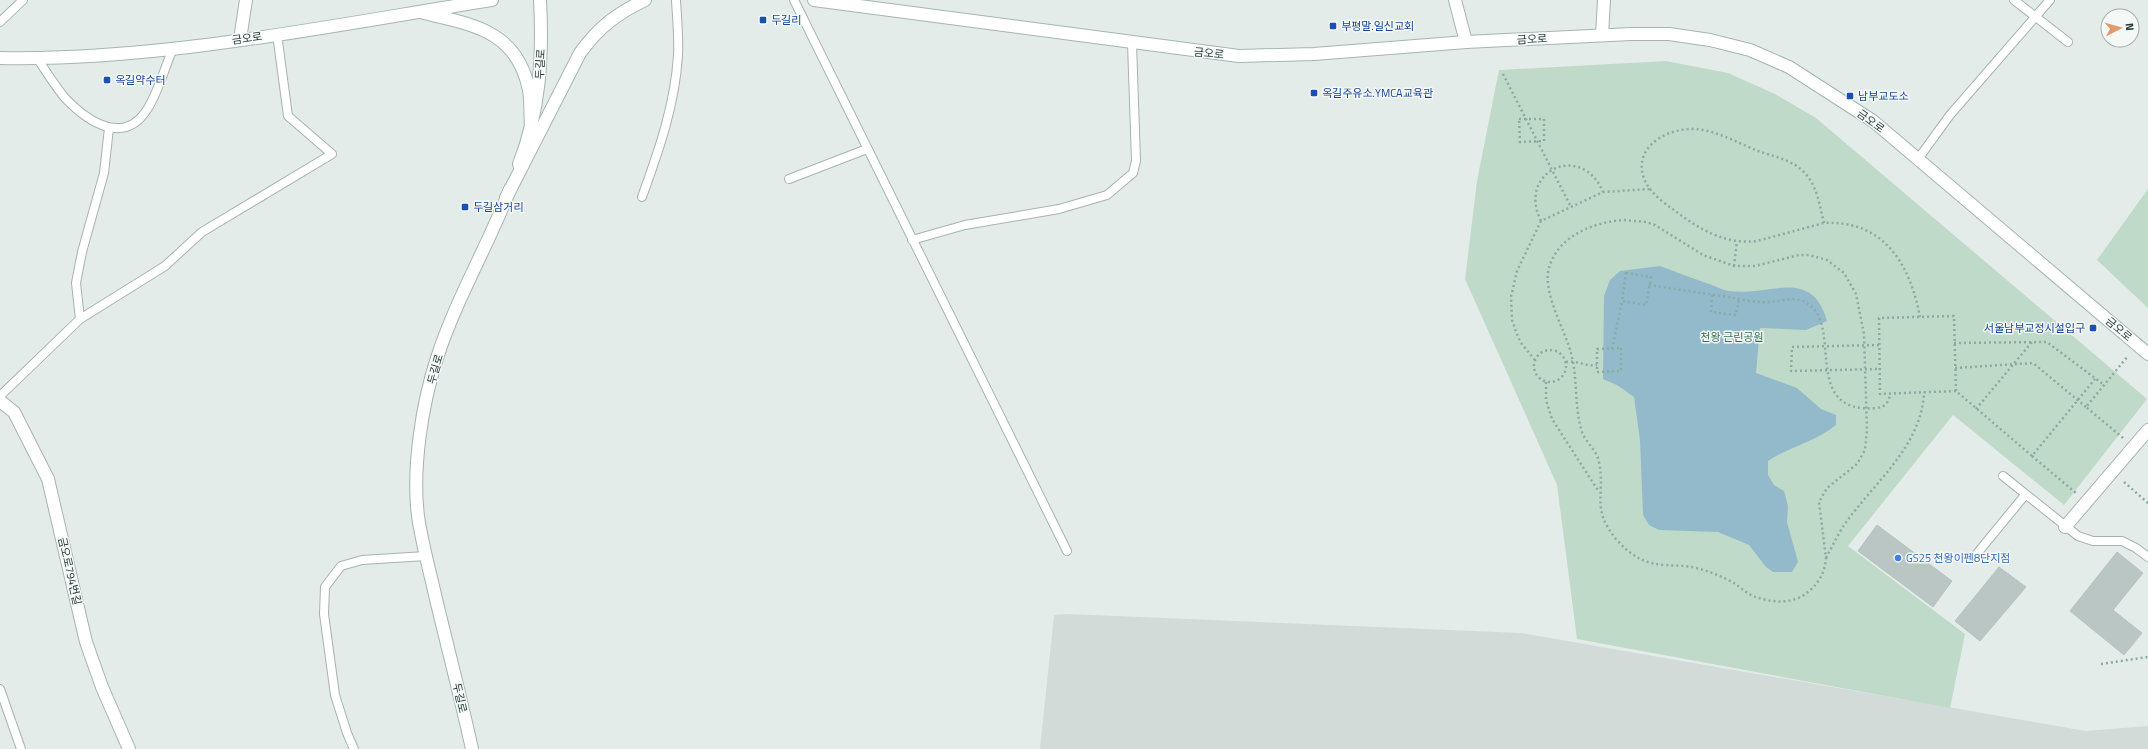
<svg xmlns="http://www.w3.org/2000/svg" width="2148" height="749" font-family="'Titillium Web','Noto Sans KR',sans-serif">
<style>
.built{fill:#d2dbd8}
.green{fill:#c0daca}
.water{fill:#93baca}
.building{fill:#bac6c3;stroke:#b7c4c1}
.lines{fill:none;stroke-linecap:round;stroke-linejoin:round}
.service-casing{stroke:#a7b3b0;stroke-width:10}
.minor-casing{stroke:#a7b3b0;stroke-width:14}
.tertiary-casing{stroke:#a7b3b0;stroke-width:14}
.secondary-casing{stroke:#a4b6b2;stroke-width:14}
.path{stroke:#88aba5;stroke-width:2.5;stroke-dasharray:2 3;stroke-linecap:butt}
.service{stroke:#fff;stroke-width:8}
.minor{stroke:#fff;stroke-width:12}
.tertiary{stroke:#fff;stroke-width:12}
.secondary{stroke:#fff;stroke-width:12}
.transit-dot{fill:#1a4fb4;stroke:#f4f8f7;stroke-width:1.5}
.shop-dot{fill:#3f7fe0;stroke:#f4f8f7;stroke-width:1.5}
.labels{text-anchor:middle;stroke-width:3;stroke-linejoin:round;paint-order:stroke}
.transit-label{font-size:11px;fill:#164399;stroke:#f4f8f7;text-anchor:start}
.street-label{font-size:11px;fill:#263b38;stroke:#f4f8f7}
.park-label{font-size:11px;fill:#356d52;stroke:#f4f8f7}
.shop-label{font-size:11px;fill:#366cbe;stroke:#f4f8f7;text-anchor:start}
</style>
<rect width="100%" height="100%" fill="#e4ece9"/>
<!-- built -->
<path class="built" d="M1067,614l454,19 565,98 62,-5v23h-1108l14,-134z"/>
<!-- green -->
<g class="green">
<path d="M1666,61l62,12 47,21 41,24 331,281 -83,106 -111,-90 -105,131 117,88 -15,74 -373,-69 -20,-154 -92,-206 12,-98 22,-111z"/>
<path d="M2148,189v119l-51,-48z"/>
</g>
<!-- water -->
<path class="water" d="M1660,266c16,6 32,12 49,18 6,2 13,6 20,7 39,6 83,-25 98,30l-21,9 -46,-2 -4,45 41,15 24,21 15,6v10c-21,17 -47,22 -68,36v14l6,10 10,6 4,15 -1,16 11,40 -6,10h-19l-7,-5 -17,-22 -31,-13 -59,-2 -10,-5 -6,-10 -3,-75 -6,-43 -17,-12 -14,-6 1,-83 6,-16 10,-9z"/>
<!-- building -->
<g class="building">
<path d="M1877,525l75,56 -19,26 -75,-56z"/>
<path d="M2117,552l26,21 -30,37 29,23 -18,22 -54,-44z"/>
<path d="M1999,567l27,20 -46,54 -25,-20z"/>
</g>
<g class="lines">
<!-- service casing -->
<g class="service-casing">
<g id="service">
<path d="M794,0l273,551"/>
<path d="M2014,0l54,42"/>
<path d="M0,22l23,-22"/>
<path d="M37,58c9,13 18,28 28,40 24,25 60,48 83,10 11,-18 17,-41 25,-60"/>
<path d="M1918,159l32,-44 100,-115"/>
<path d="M789,179l78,-30"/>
<path d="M642,197c17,-47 33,-92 36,-142 1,-18 -1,-37 -2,-55"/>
<path d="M912,240l53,-15 94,-16 48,-14 26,-22 3,-12 -4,-118"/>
<path d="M80,319l-4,-36 6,-31 22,-79 5,-45"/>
<path d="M0,396l80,-77 85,-53 37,-34 130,-78 -44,-38 -11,-82"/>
<path d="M2003,476l75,60 15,5h29l14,7 12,9"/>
<path d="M1975,556l50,-61"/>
<path d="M0,689l21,60"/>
<path d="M354,749l-7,-16 -12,-38 -11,-81 1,-27 16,-21 21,-6 64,-4"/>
</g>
</g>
<!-- minor casing -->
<g class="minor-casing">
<g id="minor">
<path d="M1455,0l11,42"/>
<path d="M1602,35l2,-35"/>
<path d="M240,39l6,-39"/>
<path d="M0,401l14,11 34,67 38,163 16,45 27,62"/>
<path d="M2065,527l83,-97"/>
</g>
</g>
<!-- tertiary casing -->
<g class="tertiary-casing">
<g id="tertiary">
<path d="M519,164c21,-53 24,-108 21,-164"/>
<path d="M472,749c-11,-50 -24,-100 -36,-150 -6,-27 -14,-55 -18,-83 -6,-48 4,-112 19,-158 19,-59 51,-112 73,-169"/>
</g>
</g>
<!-- secondary casing -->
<g class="secondary-casing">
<g id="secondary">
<path d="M814,0l425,56 75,-2 152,-12 165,-8h38l41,6 40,10 39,17 84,54 275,233"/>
<path d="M424,13c50,12 93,18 105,77 2,11 1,24 2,36"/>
<path d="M0,58c162,3 332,-33 492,-58"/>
<path d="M506,198l74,-145c19,-26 36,-39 65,-53"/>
</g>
</g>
<!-- path -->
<g class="path">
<path d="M1503,74l68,133"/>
<path d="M1519,119h25v22l-24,1z"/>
<path d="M1624,220l22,2 9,3 48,30 31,11h21l44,-11h10l18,5 17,13 12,21 8,40 3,96 -2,20 -8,14 -30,24 -8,14 7,56c-1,13 -6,24 -17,33 -15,14 -38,12 -56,5 -7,-3 -13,-9 -19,-13 -11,-6 -25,-12 -38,-15 -10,-3 -21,-2 -31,-3 -21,-1 -35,-10 -49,-26 -26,-32 -10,-44 -17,-77 -2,-12 -13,-19 -17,-30 -8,-25 -4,-53 -11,-79 -6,-23 -29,-61 -22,-85 9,-32 44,-46 75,-48z"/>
<path d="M1541,221c-25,-50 41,-80 62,-29"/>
<path d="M1824,223c-4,-15 -6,-33 -16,-46 -11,-16 -32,-20 -50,-26 -20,-8 -40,-20 -62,-22 -30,-2 -67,20 -50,54 6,11 18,20 28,27 25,19 51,35 83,31l67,-18c60,-3 86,41 96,94"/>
<path d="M1734,266l3,-25"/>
<path d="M1626,273l25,4 -5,28 -24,-4z"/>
<path d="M1649,285c26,4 52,8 79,12 12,2 26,6 39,5 12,0 27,-6 38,0 41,20 -7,113 72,106 8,-1 12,-6 13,-14"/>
<path d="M1712,295l-1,17 25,3 3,-16"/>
<path d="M1954,343l93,-1 57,43"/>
<path d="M1879,345l-87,2 -1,24 89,-2"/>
<path d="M1621,348v23l-24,1v-23z"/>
<path d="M1612,349l10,-48"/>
<circle cx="1550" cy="366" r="16"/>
<path d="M1535,360l-14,-17 -5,-11 -4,-12 -1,-23 6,-26 24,-50 62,-29 47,-3"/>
<path d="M1566,362c11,-2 20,5 31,3"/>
<path d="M1955,368l78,-5 53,44"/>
<path d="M1546,382v18l6,19 47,73"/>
<path d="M1956,391l-2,-75 -75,2 1,76 76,-3 76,65 63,-77"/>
<path d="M1976,409l56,-67"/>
<path d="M2123,438l-37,-31 42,-51"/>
<path d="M2032,456l44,37"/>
<path d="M2124,482l24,21"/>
<path d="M1826,558c7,-13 13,-26 21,-37 29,-40 75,-76 77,-129"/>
<path d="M2101,664l47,-7"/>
</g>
<!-- service -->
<use href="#service" class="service"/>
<!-- minor -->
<use href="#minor" class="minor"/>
<!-- tertiary -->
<use href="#tertiary" class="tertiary"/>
<!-- secondary -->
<use href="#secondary" class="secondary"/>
</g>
<!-- markers -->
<g class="transit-dot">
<rect x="759" y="16" width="8" height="8" rx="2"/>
<rect x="1329" y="22" width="8" height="8" rx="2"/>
<rect x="103" y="76" width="8" height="8" rx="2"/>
<rect x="1310" y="89" width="8" height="8" rx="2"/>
<rect x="1846" y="92" width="8" height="8" rx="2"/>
<rect x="461" y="203" width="8" height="8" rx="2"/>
<rect x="2089" y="324" width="8" height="8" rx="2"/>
</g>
<circle class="shop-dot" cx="1898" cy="558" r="4"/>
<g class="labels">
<!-- transit labels -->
<g class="transit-label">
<text x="771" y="24">두길리</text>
<text x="1341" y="30">부평말.일신교회</text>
<text x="115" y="84">옥길약수터</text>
<text x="1322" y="97">옥길주유소.YMCA교육관</text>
<text x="1858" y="100">남부교도소</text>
<text x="473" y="211">두길삼거리</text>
<text x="2085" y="332" text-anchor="end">서울남부교정시설입구</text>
</g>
<!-- street labels -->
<g class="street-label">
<text transform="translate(247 38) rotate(-8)" y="4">금오로</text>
<text transform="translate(1532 39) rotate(-3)" y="4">금오로</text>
<text transform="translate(1209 53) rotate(6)" y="4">금오로</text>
<text transform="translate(540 64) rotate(-87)" y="4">두길로</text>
<text transform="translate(1871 121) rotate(36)" y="4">금오로</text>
<text transform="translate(2119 329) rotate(40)" y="4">금오로</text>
<text transform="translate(435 369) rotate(-74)" y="4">두길로</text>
<text transform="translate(70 571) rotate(77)" y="4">금오로794번길</text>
<text transform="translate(460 698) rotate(77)" y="4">두길로</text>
</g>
<!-- park labels -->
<g class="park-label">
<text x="1732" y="341">천왕 근린공원</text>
</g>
<!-- shop labels -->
<g class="shop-label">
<text x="1906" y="562">GS25 천왕이펜8단지점</text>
</g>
</g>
<!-- north arrow -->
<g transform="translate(2120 28) rotate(84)"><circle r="19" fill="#f4f8f7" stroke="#a2acab"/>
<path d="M0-3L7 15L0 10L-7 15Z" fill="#e1996d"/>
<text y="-6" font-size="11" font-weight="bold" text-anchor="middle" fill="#263b38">N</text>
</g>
</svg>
